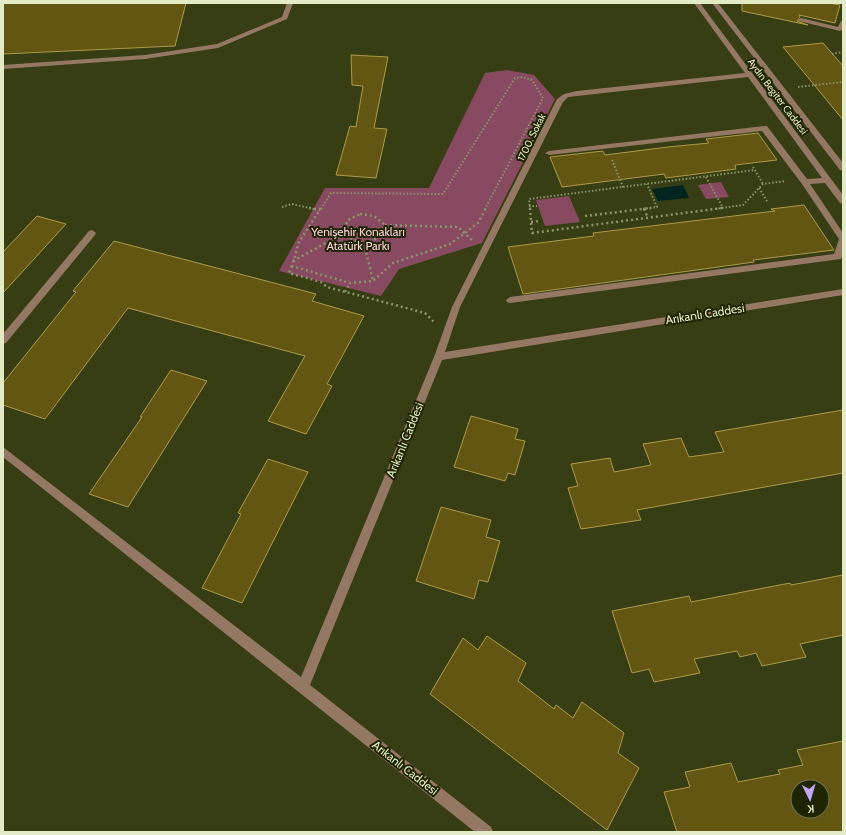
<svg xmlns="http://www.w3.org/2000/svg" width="846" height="835" font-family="Cabin,sans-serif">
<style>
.green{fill:#884a61}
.water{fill:#02251f}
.building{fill:#635613;stroke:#ac9a48;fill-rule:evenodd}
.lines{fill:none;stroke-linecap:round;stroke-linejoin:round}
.path-far1{stroke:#8c946b;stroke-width:2;stroke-dasharray:1.5 2;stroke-linecap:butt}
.path{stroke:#8c946b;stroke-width:2.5;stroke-dasharray:2 3;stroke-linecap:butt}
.minor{fill:#957863;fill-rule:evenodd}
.labels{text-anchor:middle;stroke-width:4;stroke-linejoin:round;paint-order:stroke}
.far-street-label{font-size:10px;fill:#e2ebc4;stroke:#1f2403}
.park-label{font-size:12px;fill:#fbcedc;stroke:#1f2403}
.street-label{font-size:12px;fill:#e2ebc4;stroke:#1f2403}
</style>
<rect width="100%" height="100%" fill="#373e13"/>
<!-- green -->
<g class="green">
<path d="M507,70l27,5 21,24 -73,144 -83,26 -18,27 -102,-25 46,-83h104l56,-115z"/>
<path d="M721,182l8,15 -23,2 -8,-14z"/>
<path d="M569,196l11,26 -35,4 -9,-26z"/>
</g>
<!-- water -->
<path class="water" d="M683,185l6,13 -31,3 -6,-12z"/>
<!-- building -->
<g class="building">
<path d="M3,3h183l-11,43 -172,8z"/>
<path d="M742,3h87l11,2 -5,18 -36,-8 1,2 -3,4 11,4 -66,-14z"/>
<path d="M823,43l20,23v54l-60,-73z"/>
<path d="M351,55l37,2 -14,71 13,1 -11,49 -40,-3 14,-49 6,1 7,-41 -11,-1z"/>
<path d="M758,133l19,27 -42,5 1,4 -70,9 -2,-4 -102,13 -12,-30 53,-6 2,4 63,-8 41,-4 -3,-4z"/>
<path d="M804,205l30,45 -81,10 1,2 -231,32 -15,-47 86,-11 -1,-3 182,-22 -4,-2z"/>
<path d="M37,216l29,8 -63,69v-41z"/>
<path d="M114,241l202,53 -4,7 52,15 -37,68 5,2 -26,48 -38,-13 37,-65 -177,-48 -83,111 -42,-14v-22l73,-91 -3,-1z"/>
<path d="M171,370l36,11 -79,126 -39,-13 53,-77h-2z"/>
<path d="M843,410v63l-206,37 4,10 -60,9 -13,-41 10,-2 -7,-22 39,-6 4,14 37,-7 -8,-21 38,-6 8,19 35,-5 -9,-20z"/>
<path d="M471,416l47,13 -3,10 10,2 -10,34 -7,-2 -3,8 -51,-14z"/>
<path d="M268,459l40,13 -66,131 -40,-15 39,-74 -3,-1z"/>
<path d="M441,507l50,13 -5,17 14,4 -12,41 -9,-2 -5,19 -58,-18z"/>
<path d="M843,575v60l-43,9 6,13 -44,9 -6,-13 -16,4 -3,-6 -43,8 6,14 -46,9 -5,-13 -17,4 -20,-62 77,-15 2,6 99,-19 1,2z"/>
<path d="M487,636l39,27 -8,18 36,28 2,-4 17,13 9,-16 42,31 -6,20 21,15 -32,62 -177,-136 33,-56 15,12z"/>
<path d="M843,741v91h-166l-13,-40 26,-5 -5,-15 46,-9 7,19 42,-8 -2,-4 25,-5 -6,-15zM798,787h24v24h-24z"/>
</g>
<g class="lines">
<!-- path-far1 -->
<g class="path-far1">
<path d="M832,54l11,-2"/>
<path d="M798,87l45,-5"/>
<path d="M612,160l11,27"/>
<path d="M753,167l10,17"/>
<path d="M706,177l17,31"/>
<path d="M759,188l9,15"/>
<path d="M529,206h8"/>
<path d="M282,207l10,-3 22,5"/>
<path d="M321,209l10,-16 112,1 72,-116 8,-1 9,3 11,18 -58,111"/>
<path d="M530,209l-1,-10 226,-29"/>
<path d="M643,209l14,-2 -10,-23"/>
<path d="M715,209l28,-4 20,-21 23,-3"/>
</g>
<!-- path -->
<g class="path">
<path d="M309,208l11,2"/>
<path d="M321,208l-22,34 -7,24 58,17 23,-2 20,-18 57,-19 28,-21 8,-15"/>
<path d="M530,208l2,25 190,-25"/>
<path d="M644,209l4,9"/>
<path d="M360,214l14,2 11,9c-6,21 -28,22 -42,7l5,-12z"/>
<path d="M585,216l66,-8"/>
<path d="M531,222l9,-1"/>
<path d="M385,225l73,2 15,14"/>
<path d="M364,243l9,38"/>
<path d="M293,261l42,-23 11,-2"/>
<path d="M292,266l-3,7 32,9 6,5 98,26 10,10"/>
<path d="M345,292l5,-9"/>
</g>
<!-- minor -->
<g class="minor">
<path d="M287,3h6l-6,16 -69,29 -73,11 -142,10v-4l142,-10 72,-11 65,-27z"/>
<path d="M694,3h6l143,192v9l-3,-1 -15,-20 -15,1 33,49v21l-2,5 -331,44 -3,-1 -1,-2 4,-3 324,-43 5,-15 -37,-55 -40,-53 -213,24 -4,-2 4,-2 215,-25h3l40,53 15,-1 -74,-101 -180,20 -5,5 -103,205 -15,45 398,-63v6l-401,65 -132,325 181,142 2,5h-18l-472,-375v-10l298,230 133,-320 18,-50 105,-208 7,-5 13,-3 168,-18z"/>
<path d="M712,3h6l125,160v8l-3,-1z"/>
<path d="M801,18l37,9 3,-6 2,-1v9l-3,2 -41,-10 -1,-1z"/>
<path d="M92,230l4,3 -1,2 -89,108 -3,1v-10l86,-103z"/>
</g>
</g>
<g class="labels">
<!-- far-street labels -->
<g class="far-street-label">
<text transform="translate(778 96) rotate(53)" y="4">Aydın Begiter Caddesi</text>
<text transform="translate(531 137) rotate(-64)" y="4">1700. Sokak</text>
</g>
<!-- park labels -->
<g class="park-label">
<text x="358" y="236">Yenişehir Konakları<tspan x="358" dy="14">Atatürk Parkı</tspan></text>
</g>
<!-- street labels -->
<g class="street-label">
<text transform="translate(705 314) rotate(-9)" y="4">Arıkanlı Caddesi</text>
<text transform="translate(405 440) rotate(-68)" y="4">Arıkanlı Caddesi</text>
<text transform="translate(405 768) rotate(38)" y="4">Arıkanlı Caddesi</text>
</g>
</g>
<!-- border -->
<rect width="846" height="835" fill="none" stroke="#e2ebc4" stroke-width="8"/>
<!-- north arrow -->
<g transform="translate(810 799) rotate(175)"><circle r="19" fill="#1f2403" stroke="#6d7450"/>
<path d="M0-3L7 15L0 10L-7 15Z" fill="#bfa9f4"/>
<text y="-6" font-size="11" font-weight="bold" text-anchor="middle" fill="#e2ebc4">K</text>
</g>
</svg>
